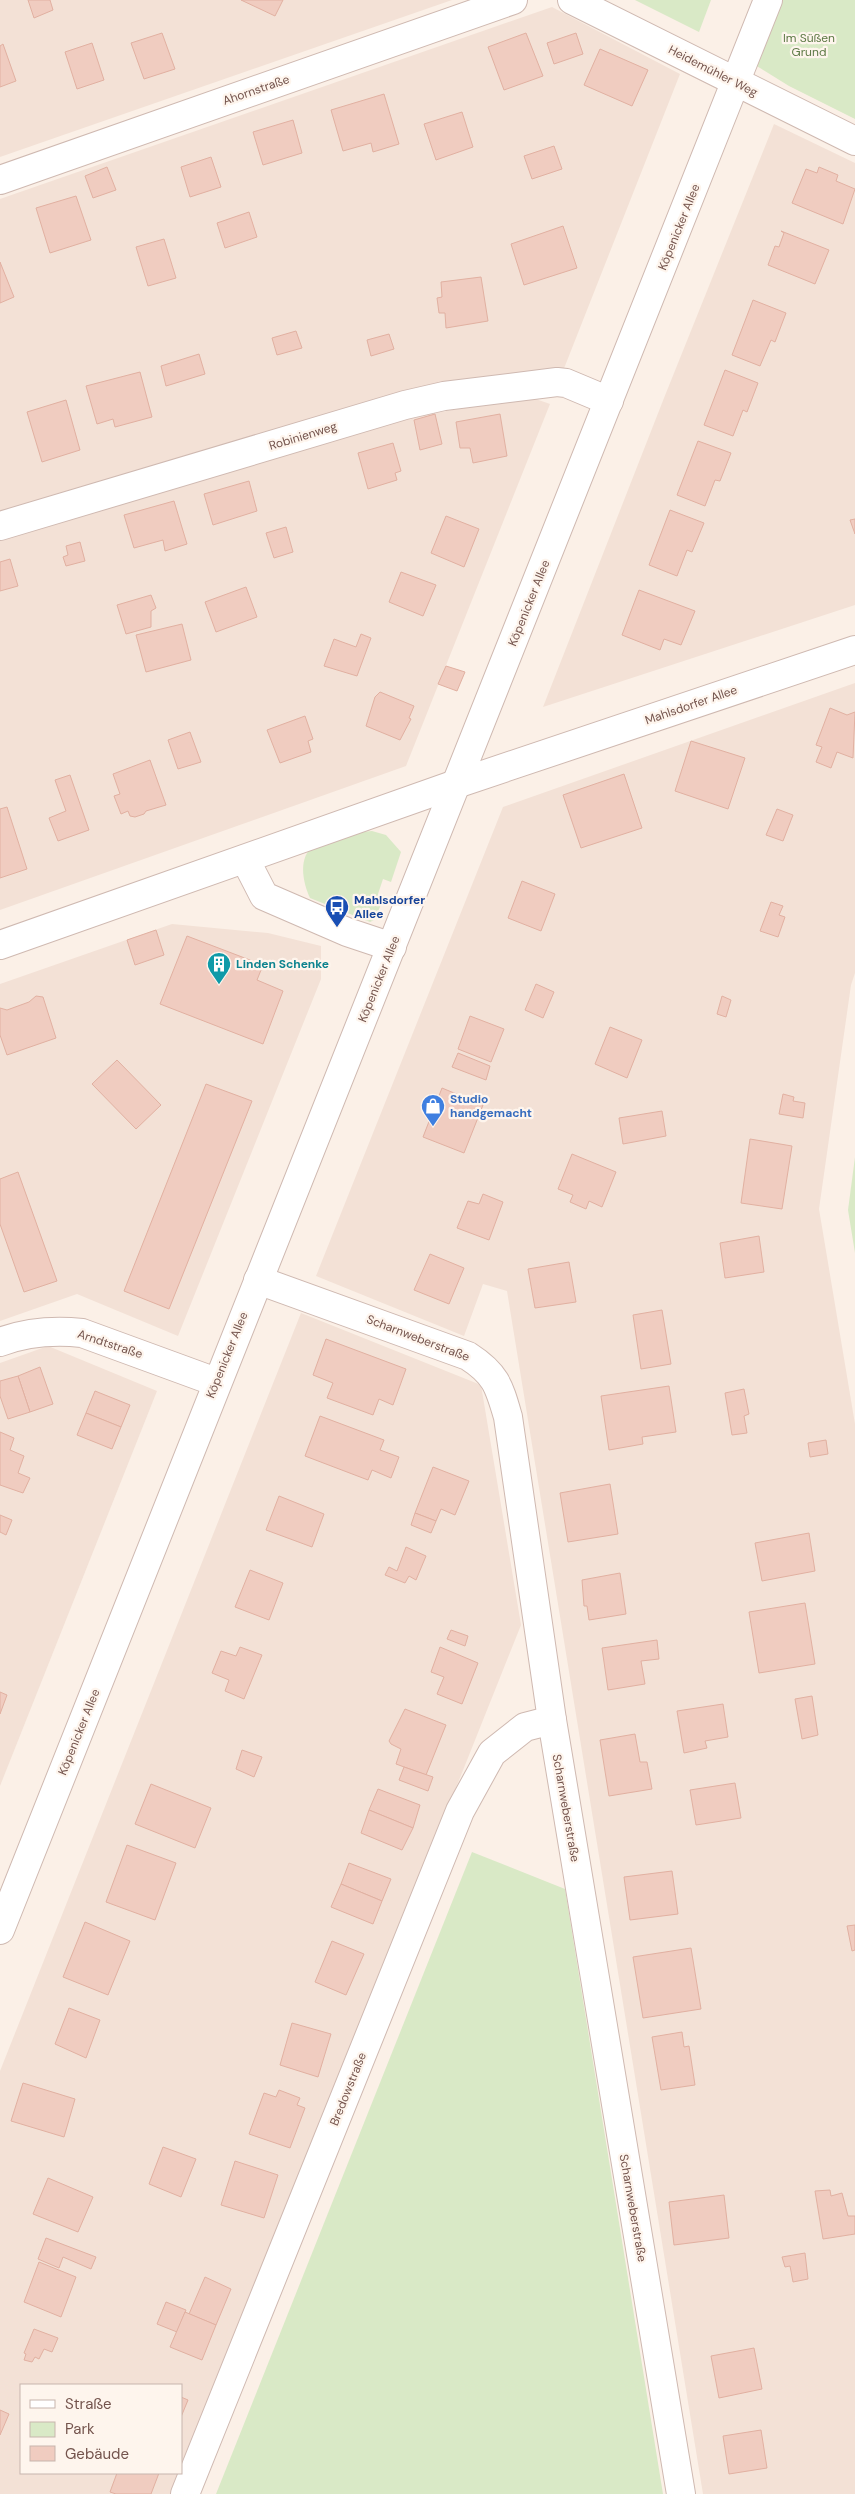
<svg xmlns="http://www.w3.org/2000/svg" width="855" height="2494" font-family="'DM Sans',sans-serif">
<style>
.residential{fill:#f3e1d6;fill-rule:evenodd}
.green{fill:#d9e9c6}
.building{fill:#f0ccc0;stroke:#e1b0a1}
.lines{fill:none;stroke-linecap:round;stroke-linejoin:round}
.minor-casing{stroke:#cfb9b1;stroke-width:30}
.minor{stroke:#fff;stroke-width:28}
.labels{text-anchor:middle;stroke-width:4.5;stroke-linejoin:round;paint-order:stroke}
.park-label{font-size:12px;fill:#5d7945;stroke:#fef5ed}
.street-label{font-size:12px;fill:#74544d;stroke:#fef5ed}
.transit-label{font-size:12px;font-weight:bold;fill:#164399;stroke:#fef5ed;text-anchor:start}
.culture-label{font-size:12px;font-weight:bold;fill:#0d838f;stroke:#fef5ed;text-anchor:start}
.shop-label{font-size:12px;font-weight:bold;fill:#366cbe;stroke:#fef5ed;text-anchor:start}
</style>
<rect width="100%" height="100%" fill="#fbf0e7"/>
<!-- residential -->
<g class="residential">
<path d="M0,0h452l-452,157z"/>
<path d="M552,7l128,67 -117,297 -563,141v-313z"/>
<path d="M774,124l81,39v442l-312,102 121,-309z"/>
<path d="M530,397l20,7 -144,362 -406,144v-373l411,-120z"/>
<path d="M855,683v290l-4,12 -32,224 36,215v1070h-152l-196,-1203 -24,-7 -19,52 -148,-60 187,-469z"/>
<path d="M172,924l96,9 53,13v33l-143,357 -101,-42 -77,27v-337z"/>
<path d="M301,1313l180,72 40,240 -347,869h-174v-423zM21,2385h160v88h-160z"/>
<path d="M48,1346l109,45 -157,395v-423z"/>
</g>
<!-- green -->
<g class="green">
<path d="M635,0h76l-12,32z"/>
<path d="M777,0h78v119l-66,-33 -37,-23z"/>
<path d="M372,831l14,4 15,17 -10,30 -8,-3 -5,15 7,2 -11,24 -4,2 -60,-24c-7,-15 -13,-42 5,-53 5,-3 13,-4 19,-6 13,-4 24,-7 38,-8z"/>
<path d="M855,1157v96l-7,-43z"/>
<path d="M472,1852l93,37 98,605h-447z"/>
</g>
<!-- building -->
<g class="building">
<path d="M28,0h22l3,10 -19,8z"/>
<path d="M241,0h42l-8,16z"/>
<path d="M162,33l13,36 -31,10 -13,-36z"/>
<path d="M526,33l17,43 -39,14 -16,-43z"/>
<path d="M576,33l7,21 -29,10 -7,-21z"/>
<path d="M92,43l12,37 -27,9 -12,-37z"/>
<path d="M3,44l13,37 -16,6v-41z"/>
<path d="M600,49l48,21 -16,36 -48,-21z"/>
<path d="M384,94l15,50 -26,8 -2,-9 -28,8 -12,-41z"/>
<path d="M462,112l11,35 -37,13 -12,-36z"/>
<path d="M293,120l9,33 -39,12 -10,-33z"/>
<path d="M554,146l8,23 -30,10 -8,-23z"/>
<path d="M211,157l10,30 -31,10 -9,-30z"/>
<path d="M107,167l9,23 -23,8 -8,-22z"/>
<path d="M819,167l19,8 -2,6 19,8 -12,35 -51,-21 14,-34 11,4z"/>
<path d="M76,196l15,44 -41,13 -14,-45z"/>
<path d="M249,212l8,25 -32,11 -8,-25z"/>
<path d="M563,226l14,42 -53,17 -13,-41z"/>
<path d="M781,231l48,19 -14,34 -47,-19 7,-19 4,1 5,-14z"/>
<path d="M164,239l12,39 -28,8 -12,-39z"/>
<path d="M0,262l14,35 -14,6z"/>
<path d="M481,277l7,44 -42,7 -1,-15h-6l-2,-15 5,-1 -1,-15z"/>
<path d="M753,300l33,13 -11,29 -4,-2 -11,26 -28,-11z"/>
<path d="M296,331l6,17 -25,7 -5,-17z"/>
<path d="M389,334l5,15 -23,7 -4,-16z"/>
<path d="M199,354l6,20 -39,12 -5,-20z"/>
<path d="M725,370l33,13 -11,29 -4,-2 -10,26 -29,-11z"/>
<path d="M140,372l12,45 -37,10 -2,-8 -16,5 -11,-38z"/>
<path d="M66,400l14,50 -38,12 -15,-50z"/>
<path d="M435,414l7,30 -22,6 -6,-30z"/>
<path d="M500,414l7,42 -34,7 -3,-15h-10l-4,-26z"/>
<path d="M698,441l33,12 -11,28 -5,-1 -10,26 -28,-11z"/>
<path d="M393,443l8,28 -6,2 2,7 -29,9 -10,-36z"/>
<path d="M249,481l8,30 -44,14 -9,-31z"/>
<path d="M174,501l13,43 -22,7 -2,-11 -29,8 -10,-33z"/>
<path d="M670,510l34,13 -12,29 -5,-2 -10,26 -28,-11z"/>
<path d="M446,516l33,13 -15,38 -33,-14z"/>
<path d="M855,519v15l-5,-14z"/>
<path d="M286,527l7,25 -19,6 -8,-25z"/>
<path d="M80,542l5,19 -19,5 -3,-9 5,-2 -2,-9z"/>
<path d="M10,559l8,27 -18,5v-29z"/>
<path d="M401,572l35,13 -13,31 -34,-14z"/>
<path d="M246,587l11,30 -41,15 -11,-30z"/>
<path d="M639,590l56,21 -14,34 -17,-6 -4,11 -38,-15z"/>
<path d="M151,595l5,13 -5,3v16l-25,7 -9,-29z"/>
<path d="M182,624l9,36 -45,12 -10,-37z"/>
<path d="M361,634l10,4 -14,38 -33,-10 10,-27 22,8z"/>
<path d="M446,666l19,6 -8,19 -19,-7z"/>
<path d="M380,692l34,14 -5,12 2,1 -11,21 -34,-14 9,-29z"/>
<path d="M830,708l17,7 8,-3 -2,46 -16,-6 -6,16 -15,-6 6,-15 -6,-2z"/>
<path d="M305,716l8,23 -5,2 3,11 -31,11 -13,-33z"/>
<path d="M190,732l11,30 -23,7 -10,-29z"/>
<path d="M691,741l54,17 -17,51 -53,-18z"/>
<path d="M150,760l16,45 -20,6 -2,3 -9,3 -5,-1 -2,-5 -7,3 -7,-18 6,-2 -7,-20z"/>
<path d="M624,774l18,54 -61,20 -18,-53z"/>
<path d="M70,775l19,55 -31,11 -9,-23 17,-7 -11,-31z"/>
<path d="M7,807l20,62 -27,9v-69z"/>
<path d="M777,809l16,6 -10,26 -17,-6z"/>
<path d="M522,881l33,13 -14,37 -33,-13z"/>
<path d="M771,902l12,4 -4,9 6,2 -7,20 -18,-6z"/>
<path d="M156,930l8,25 -29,10 -8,-25z"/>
<path d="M187,936l76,29 -6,15 26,11 -20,53 -103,-40z"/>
<path d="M536,984l18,8 -11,26 -18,-8z"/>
<path d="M36,996l7,1 13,41 -49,17 -7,-20v-27l7,2 22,-8z"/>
<path d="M722,996l9,4 -5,17 -9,-3z"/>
<path d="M470,1016l34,13 -13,33 -33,-13z"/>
<path d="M610,1027l32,13 -15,38 -32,-14z"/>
<path d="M458,1053l32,13 -4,14 -34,-13z"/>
<path d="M117,1060l44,45 -25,24 -44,-45z"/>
<path d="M206,1084l46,17 -83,208 -45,-18z"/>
<path d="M442,1088l41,17 -19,48 -41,-16z"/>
<path d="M783,1094l11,3 -1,4 12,2 -2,15 -24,-4z"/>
<path d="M662,1111l4,25 -43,8 -4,-26z"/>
<path d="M750,1139l42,7 -10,63 -41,-6z"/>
<path d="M572,1154l44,18 -14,35 -13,-6 -3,8 -16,-7 3,-7 -15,-6z"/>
<path d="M18,1172l39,109 -33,11 -24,-68v-45z"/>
<path d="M483,1194l20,8 -14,38 -32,-12 11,-27 11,3z"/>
<path d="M759,1236l5,36 -39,6 -5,-35z"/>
<path d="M430,1254l34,14 -15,36 -35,-14z"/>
<path d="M569,1262l7,40 -41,6 -7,-39z"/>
<path d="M662,1310l9,54 -30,5 -8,-54z"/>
<path d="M326,1339l80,30 -13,36 -14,-6 -6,16 -46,-17 6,-15 -20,-8z"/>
<path d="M40,1367l13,37 -23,8 -12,-36z"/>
<path d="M18,1376l12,36 -22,7 -8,-23v-15z"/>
<path d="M669,1386l7,46 -34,5 1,7 -34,6 -8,-54z"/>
<path d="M744,1389l5,25 -5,2 3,17 -15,2 -7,-42z"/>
<path d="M95,1391l35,14 -9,22 -35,-14z"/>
<path d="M86,1413l35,14 -9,22 -35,-14z"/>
<path d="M320,1416l64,24 -4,10 19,7 -8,21 -19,-8 -4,10 -63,-24z"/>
<path d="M0,1432l14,6 -4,12 14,6 -6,17 12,5 -7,15 -23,-8z"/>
<path d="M826,1440l2,14 -18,3 -2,-14z"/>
<path d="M433,1467l36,14 -14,34 -14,-6 -5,12 -21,-8z"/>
<path d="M610,1484l8,50 -50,8 -8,-49z"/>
<path d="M279,1496l45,18 -12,33 -46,-17z"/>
<path d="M415,1513l21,8 -5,12 -20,-8z"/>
<path d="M0,1515l12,5 -6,15 -6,-3z"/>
<path d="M809,1533l6,38 -53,10 -7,-38z"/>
<path d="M406,1547l20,9 -10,24 -7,-4 -4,7 -20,-8 4,-8 8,4z"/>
<path d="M250,1570l33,13 -14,37 -34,-13z"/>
<path d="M620,1573l6,41 -37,6 -2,-14h-3l-2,-26z"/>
<path d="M805,1603l10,61 -56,9 -10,-61z"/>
<path d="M451,1630l17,6 -3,10 -18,-7z"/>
<path d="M657,1640l2,19 -18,2 4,23 -37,6 -6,-42z"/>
<path d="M240,1647l22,8 -18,44 -19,-8 4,-11 -17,-7 9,-22 15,5z"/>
<path d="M440,1647l38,16 -16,41 -25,-10 7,-17 -13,-5z"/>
<path d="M0,1692l7,3 -7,19z"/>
<path d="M812,1696l6,39 -16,4 -7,-40z"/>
<path d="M723,1704l5,33 -23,4 2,7 -23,5 -7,-42z"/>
<path d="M405,1709l41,16 -20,50 -30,-11 5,-15 -10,-5 -2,-3z"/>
<path d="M635,1734l5,28h7l5,27 -43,7 -9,-56z"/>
<path d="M242,1750l20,7 -8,20 -18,-8z"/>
<path d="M404,1767l29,10 -5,14 -29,-11z"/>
<path d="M735,1783l6,35 -45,7 -6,-35z"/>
<path d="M151,1784l60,24 -16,40 -60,-24z"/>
<path d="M378,1789l42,16 -7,23 -44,-18z"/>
<path d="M369,1810l44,18 -11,22 -41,-17z"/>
<path d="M127,1845l49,18 -21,57 -49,-18z"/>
<path d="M349,1863l42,16 -9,22 -41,-17z"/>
<path d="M672,1871l6,43 -48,6 -6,-43z"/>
<path d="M341,1884l41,17 -9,23 -42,-17z"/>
<path d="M85,1922l45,19 -22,54 -45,-18z"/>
<path d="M855,1925v25l-3,1 -5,-25z"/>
<path d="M332,1941l32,13 -18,41 -31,-13z"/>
<path d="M691,1948l10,61 -58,9 -10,-61z"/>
<path d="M69,2008l31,12 -14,38 -31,-14z"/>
<path d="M292,2023l39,11 -13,43 -38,-12z"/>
<path d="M682,2032l2,15 5,-1 6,39 -34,5 -9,-53z"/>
<path d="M23,2083l52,16 -11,38 -53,-16z"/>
<path d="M279,2090l21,8 -3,7 8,3 -15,40 -41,-14 15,-41 12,4z"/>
<path d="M163,2147l33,12 -15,38 -32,-13z"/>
<path d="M235,2161l43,14 -14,43 -43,-13z"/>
<path d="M48,2178l45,19 -15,35 -45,-18z"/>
<path d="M830,2190l1,6 11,-3 6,23h7v18l-32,5 -8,-48z"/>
<path d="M724,2195l5,43 -55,7 -5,-43z"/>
<path d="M46,2238l50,19 -5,12 -28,-12 -4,11 -21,-9z"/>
<path d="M805,2253l3,26 -15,3 -3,-16 -5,1 -3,-10z"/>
<path d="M39,2262l37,15 -15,40 -37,-15z"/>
<path d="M205,2277l26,12 -15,36 -27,-11z"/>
<path d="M166,2302l20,8 -9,22 -20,-8z"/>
<path d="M185,2312l31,13 -14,35 -32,-13z"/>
<path d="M34,2329l24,9 -6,14 -8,-3 -5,10 -4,-2 -3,5 -8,-2 2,-6 -2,-1z"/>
<path d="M754,2348l8,41 -43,9 -8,-42z"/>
<path d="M181,2397l7,3 -7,17z"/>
<path d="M0,2410l9,4 -9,21z"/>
<path d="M761,2430l6,38 -38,6 -6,-38z"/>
<path d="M117,2473h42l-8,21h-35l-6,-2z"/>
</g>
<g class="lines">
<!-- minor casing -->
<g class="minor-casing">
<g id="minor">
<path d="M572,0l283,141"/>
<path d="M0,180l513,-180"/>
<path d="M0,526l405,-121 39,-9 113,-14 9,1 43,18"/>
<path d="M245,859l19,37 83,36 45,15"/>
<path d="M0,945l456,-161 399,-134"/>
<path d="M258,1280l210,76c28,18 31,30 40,61l44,303 129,774"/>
<path d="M0,1342c27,-10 53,-12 82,-9l134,49"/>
<path d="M0,1930l768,-1930"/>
<path d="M185,2494l275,-683 32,-58 33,-26 27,-7"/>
</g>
</g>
<!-- minor -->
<use href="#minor" class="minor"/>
</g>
<!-- icons -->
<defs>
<g id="bus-pin" transform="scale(1.25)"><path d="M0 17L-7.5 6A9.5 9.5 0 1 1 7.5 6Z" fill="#1a4fb4" stroke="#fef5ed"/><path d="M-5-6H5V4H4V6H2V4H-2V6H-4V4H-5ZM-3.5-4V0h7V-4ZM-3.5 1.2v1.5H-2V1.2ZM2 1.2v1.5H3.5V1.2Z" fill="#fff"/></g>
<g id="building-pin" transform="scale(1.25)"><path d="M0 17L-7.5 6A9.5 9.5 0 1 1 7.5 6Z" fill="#0f9aa8" stroke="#fef5ed"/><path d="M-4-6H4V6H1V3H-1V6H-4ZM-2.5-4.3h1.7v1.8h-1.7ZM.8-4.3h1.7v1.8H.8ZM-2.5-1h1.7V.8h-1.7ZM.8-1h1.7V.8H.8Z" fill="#fff"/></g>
<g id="shop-pin" transform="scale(1.25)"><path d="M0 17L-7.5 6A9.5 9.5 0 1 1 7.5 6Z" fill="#3f7fe0" stroke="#fef5ed"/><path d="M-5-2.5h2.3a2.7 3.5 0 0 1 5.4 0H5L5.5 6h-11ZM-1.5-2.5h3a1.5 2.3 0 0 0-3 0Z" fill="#fff"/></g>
</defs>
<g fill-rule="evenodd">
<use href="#bus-pin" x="337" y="907"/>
<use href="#building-pin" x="219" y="964"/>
<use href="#shop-pin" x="433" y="1106"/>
</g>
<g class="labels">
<!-- park labels -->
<g class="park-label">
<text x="809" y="42">Im Süßen<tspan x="809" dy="14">Grund</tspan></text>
</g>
<!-- street labels -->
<g class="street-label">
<text transform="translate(713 71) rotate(27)" y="4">Heidemühler Weg</text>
<text transform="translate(256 90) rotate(-19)" y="4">Ahornstraße</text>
<text transform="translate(679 227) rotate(-68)" y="4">Köpenicker Allee</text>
<text transform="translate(303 436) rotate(-17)" y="4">Robinienweg</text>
<text transform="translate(529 603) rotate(-68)" y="4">Köpenicker Allee</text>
<text transform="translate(691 705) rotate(-19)" y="4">Mahlsdorfer Allee</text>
<text transform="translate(379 979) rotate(-68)" y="4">Köpenicker Allee</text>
<text transform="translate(418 1338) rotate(21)" y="4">Scharnweberstraße</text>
<text transform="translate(110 1344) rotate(18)" y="4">Arndtstraße</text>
<text transform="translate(227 1355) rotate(-68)" y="4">Köpenicker Allee</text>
<text transform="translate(79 1732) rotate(-68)" y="4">Köpenicker Allee</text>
<text transform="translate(566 1808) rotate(80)" y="4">Scharnweberstraße</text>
<text transform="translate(348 2089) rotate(-68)" y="4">Bredowstraße</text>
<text transform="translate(633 2208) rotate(80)" y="4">Scharnweberstraße</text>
</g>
<!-- transit labels -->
<g class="transit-label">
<text x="354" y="904">Mahlsdorfer<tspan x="354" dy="14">Allee</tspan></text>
</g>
<!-- culture labels -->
<g class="culture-label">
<text x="236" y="968">Linden Schenke</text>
</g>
<!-- shop labels -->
<g class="shop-label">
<text x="450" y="1103">Studio<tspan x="450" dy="14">handgemacht</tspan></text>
</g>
</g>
<!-- legend -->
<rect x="20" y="2384" width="162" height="90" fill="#fef5ed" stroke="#c7b5ad"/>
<rect x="30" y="2400" width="25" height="8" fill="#ffffff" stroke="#c7b5ad"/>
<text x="65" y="2409" font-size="15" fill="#74544d">Straße</text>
<rect x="30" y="2422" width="25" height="15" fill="#d9e9c6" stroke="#c7b5ad"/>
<text x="65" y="2434" font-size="15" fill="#74544d">Park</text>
<rect x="30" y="2446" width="25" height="15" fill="#f0ccc0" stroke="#c7b5ad"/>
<text x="65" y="2459" font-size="15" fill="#74544d">Gebäude</text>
</svg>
